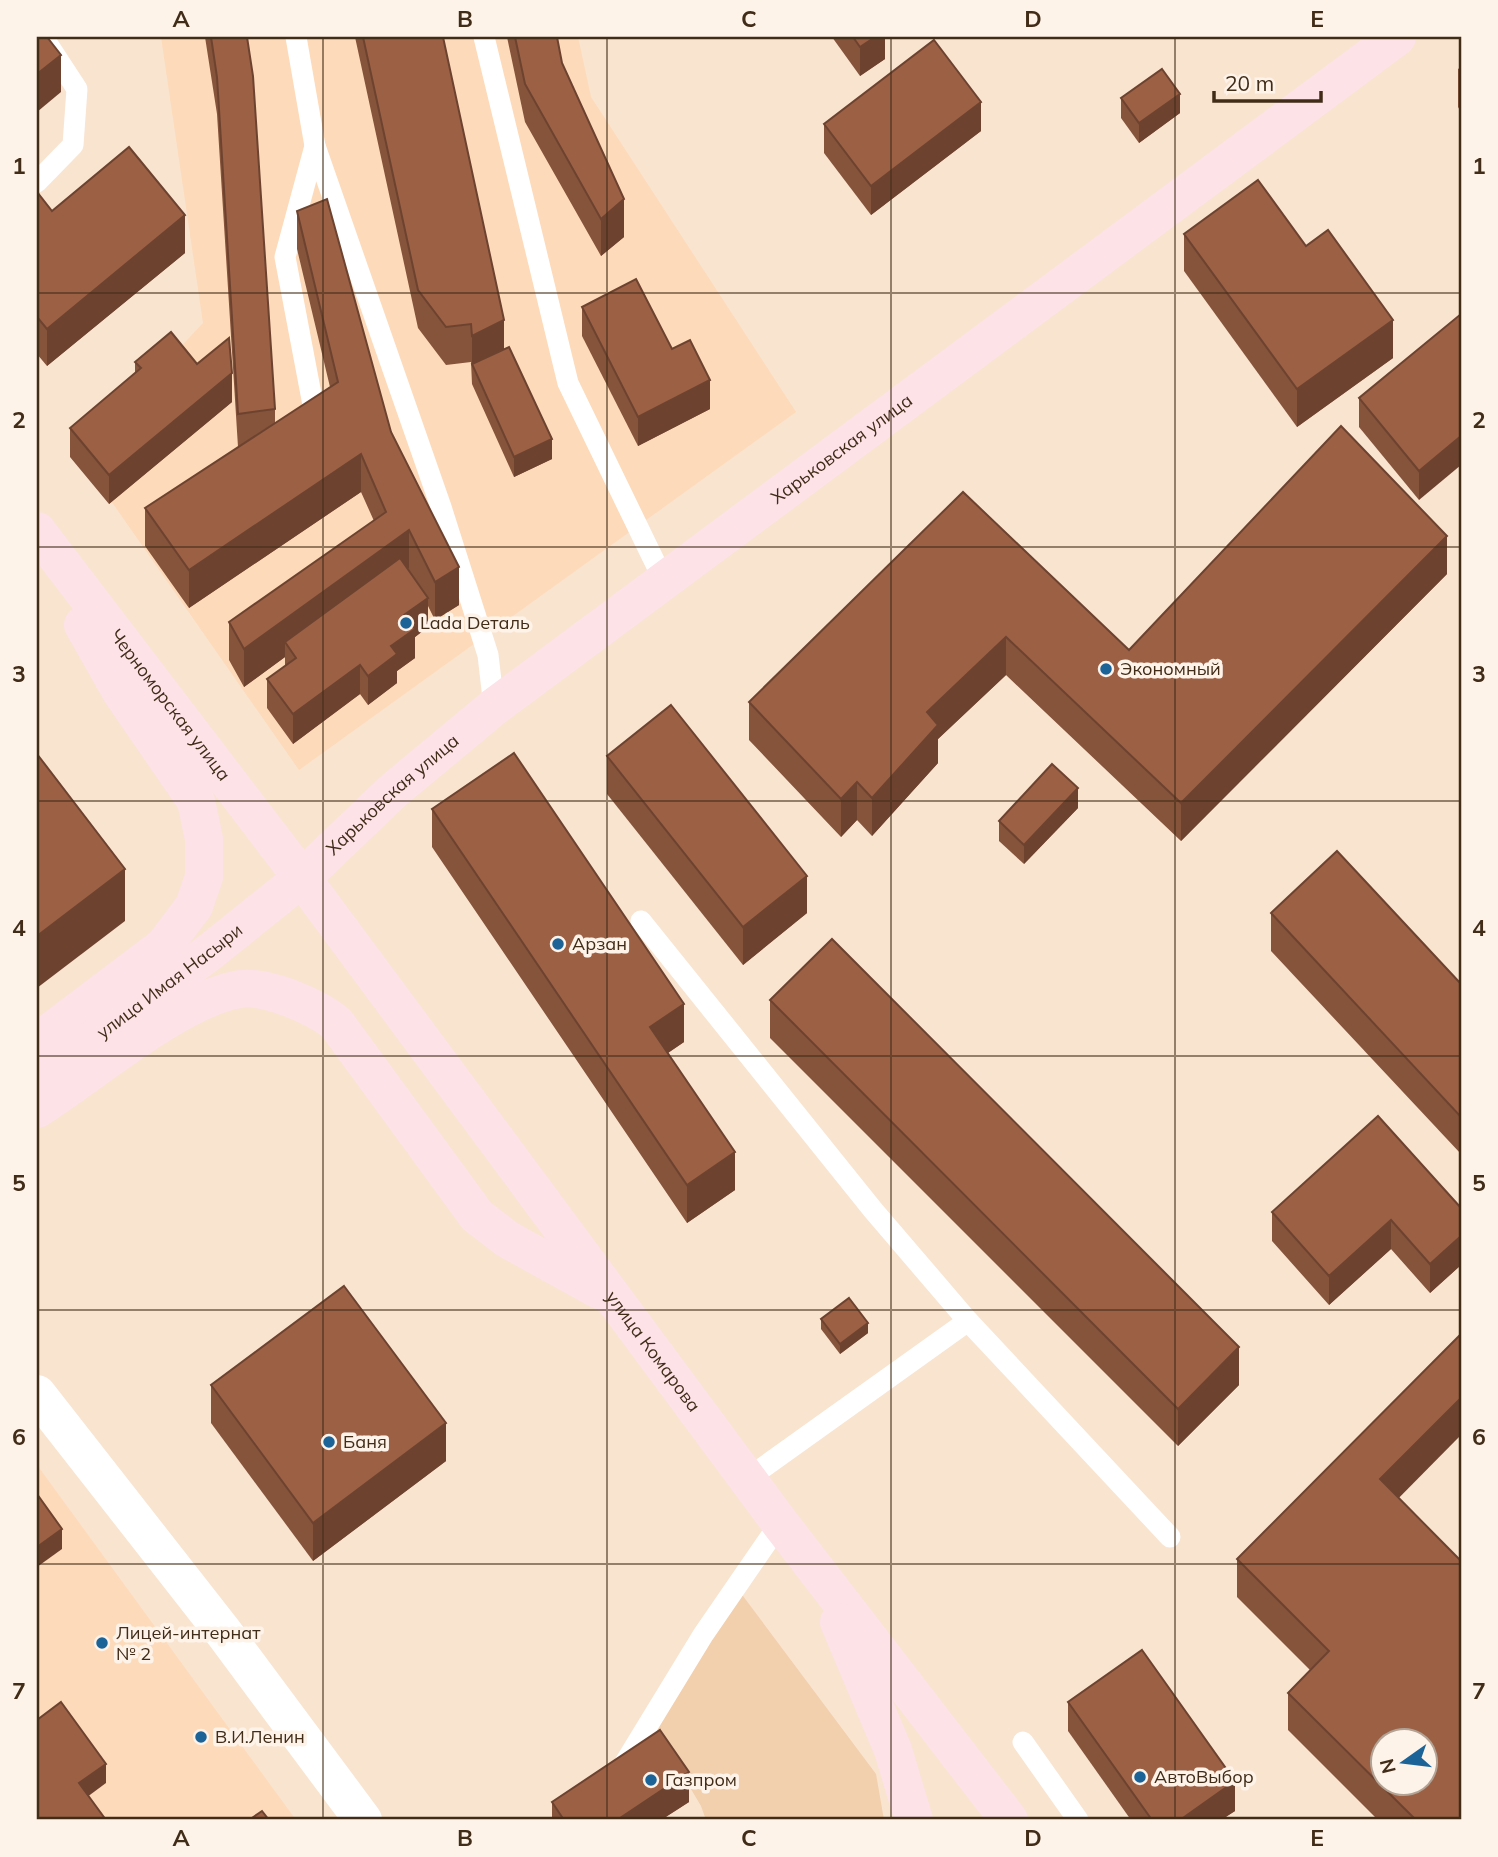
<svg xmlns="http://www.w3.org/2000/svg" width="1498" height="1857" font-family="Mulish,sans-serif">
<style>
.built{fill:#fddab9}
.green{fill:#f2cfad}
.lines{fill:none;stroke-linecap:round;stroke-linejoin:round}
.lane{stroke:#fff;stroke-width:21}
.street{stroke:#fff;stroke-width:38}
.secondary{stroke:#fde2e8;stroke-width:38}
.wall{fill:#86533b}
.shaded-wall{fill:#6d4330}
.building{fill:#9c6045;stroke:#6d4330;stroke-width:2;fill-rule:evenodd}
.grid{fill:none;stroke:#412c18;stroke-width:2;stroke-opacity:0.55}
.poi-dot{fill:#1c6498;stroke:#fef3e9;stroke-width:2.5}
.labels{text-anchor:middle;stroke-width:7;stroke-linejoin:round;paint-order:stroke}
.street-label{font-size:18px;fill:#412c18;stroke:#fef3e9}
.poi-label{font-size:18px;fill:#412c18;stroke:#fef3e9;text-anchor:start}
.neatline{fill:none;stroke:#412c18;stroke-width:2.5}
.grid-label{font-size:23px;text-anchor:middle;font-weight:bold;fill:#412c18}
</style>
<rect width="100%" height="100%" fill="#f9e4d0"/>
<!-- built -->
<g class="built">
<path d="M161,37h417l13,60 205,315 -497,358 -220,-315 124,-132z"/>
<path d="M37,1465l259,355h-259z"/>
</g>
<!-- green -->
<path class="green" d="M740,1592l136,182 8,46h-178l-5,-14 -48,-81z"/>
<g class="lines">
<!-- lane -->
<g class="lane">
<path d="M296,37l19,109 126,361 47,148 6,52"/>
<path d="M484,37l84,346 96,198"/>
<path d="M37,182l36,-37 4,-56 -34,-52"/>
<path d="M314,410l-29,-153 30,-111"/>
<path d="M641,921l232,289 95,111 -221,158"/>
<path d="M968,1321l202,216"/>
<path d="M1023,1742l55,78"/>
<path d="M646,1820l-23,-39v-15l80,-131 77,-112"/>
</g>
<!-- street -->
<path class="street" d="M37,1394l187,239 139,187"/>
<!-- secondary -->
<g class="secondary">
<path id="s1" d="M37,531l265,347 478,645 229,297"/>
<path d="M37,1042l127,-96 30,-40 10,-29v-38l-8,-38 -75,-109 -38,-67"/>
<path id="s2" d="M37,1081l174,-130 91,-73 91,-87 101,-84 903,-670"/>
<path d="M37,1109c53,-33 144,-112 204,-120 27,-3 74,17 95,34l141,193 30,23 92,51"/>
<path d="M839,1622l54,128 21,70"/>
</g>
</g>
<!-- wall -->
<g class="wall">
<path d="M205,37h42l28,372v15l55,-37 -33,-138v-38l94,221 68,173 -24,15 -7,-14v21l-13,10v21l-18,13v12l-29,22 -8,-11 -67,50 -26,-36v-29l18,-13v-9l-41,30 -15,-27v-38l145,-101 -13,-29 -172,116 -44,-62v-38l93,-61 -21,-333z"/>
<path d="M355,37h88l61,313 48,109 -38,18 -42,-93 -1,-22 -25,3 -28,-37z"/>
<path d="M507,37h50l5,26 62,174 -23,19 -76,-134z"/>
<path d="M832,37h53v22l-25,17z"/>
<path d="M1461,67v45l-3,-5v-38z"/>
<path d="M1121,98l59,15 -41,30 -18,-25z"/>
<path d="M824,124l157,7 -110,84 -47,-62z"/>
<path d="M37,192l15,19 133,42 -138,113 -10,-12z"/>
<path d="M1184,234l209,124 -96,69 -113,-156z"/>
<path d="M582,307l90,42 38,60 -72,37 -56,-110z"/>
<path d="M1461,314l-42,186 -60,-73v-29z"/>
<path d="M135,362l97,40 -123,102 -39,-47v-29l65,-55z"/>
<path d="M963,492l166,158 318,-76 -266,267 -175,-166 -68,64v24l-66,73 -15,-16 -16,17 -92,-97v-38z"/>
<path d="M607,756l200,157 -64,52 -136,-171z"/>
<path d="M1078,808l-54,56 -25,-23v-20z"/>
<path d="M432,809l252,233 -16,11 67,137 -48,33 -255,-376z"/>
<path d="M1271,913l190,71v170l-190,-203z"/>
<path d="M770,1000l469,385 -61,61 -408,-408z"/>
<path d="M1461,1208v57l-31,28 -39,-44 -62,56 -57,-64v-29z"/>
<path d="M821,1319l47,14 -28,21 -19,-25z"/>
<path d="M211,1385l235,76 -133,100 -102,-138z"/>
<path d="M1399,1498l62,322h-83l-90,-90v-37l22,-23 -73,-73v-38z"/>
<path d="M1068,1702l167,109 -14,9h-90l-63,-89z"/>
<path d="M552,1802h137l-28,18h-109z"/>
</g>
<!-- shaded-wall -->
<g class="shaded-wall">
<path d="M875,37h10v22l-25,17v-29z"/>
<path d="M61,55v37l-24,20v-38z"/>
<path d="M1180,94v19l-41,30v-20z"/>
<path d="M981,102v29l-110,84v-29z"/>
<path d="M624,199v38l-23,19v-37z"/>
<path d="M185,215v38l-138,113v-37z"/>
<path d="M504,320v37l-32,7v10v-38z"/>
<path d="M1393,320v38l-96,69v-38z"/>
<path d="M232,373v29l-123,102v-29z"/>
<path d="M710,380v29l-72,37v-29z"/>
<path d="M1461,436v29l-42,35v-29z"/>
<path d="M552,439v20l-38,18v-20z"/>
<path d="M361,454v38l-172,116v-38z"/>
<path d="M409,530v38l-117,84 -7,-10v15l-41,30v-38z"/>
<path d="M1447,536v38l-266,267v-38z"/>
<path d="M459,567v38l-24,15v-38z"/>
<path d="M428,598v29l-13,10v21l-18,13v12l-29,22v-29l23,-30 13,-31z"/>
<path d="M1006,637v38l-68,64v24l-66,73v-38l55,-86z"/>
<path d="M360,665v29l-67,50v-30z"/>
<path d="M857,782v38l-16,17v-38z"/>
<path d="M1078,788v20l-54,56v-19z"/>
<path d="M125,869v52l-88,67v-52z"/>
<path d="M807,876v37l-64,52v-38z"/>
<path d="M684,1004v38l-34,23v-38z"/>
<path d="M735,1152v38l-48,33v-38z"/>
<path d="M1391,1220v29l-62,56v-29z"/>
<path d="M1461,1236v29l-31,28v-29z"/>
<path d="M868,1323v10l-28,21v-10z"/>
<path d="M1239,1347v38l-61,61v-37z"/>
<path d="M1461,1398v37l-81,82v-38z"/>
<path d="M446,1423v38l-133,100v-38z"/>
<path d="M62,1529v20l-25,18v-20z"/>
<path d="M106,1764v19l-27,20v-20z"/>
<path d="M689,1772v30l-28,18h-44z"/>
<path d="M1235,1781v30l-14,9h-41z"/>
</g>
<!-- building -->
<g class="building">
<path d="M37,37h10l14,18 -24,19z"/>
<path d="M211,37h36l6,39 22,333 -37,5 -21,-337z"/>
<path d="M363,37h80l61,283 -32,16 -1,-12 -25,3 -28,-37z"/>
<path d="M515,37h42l5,26 62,136 -23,20 -76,-135z"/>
<path d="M853,37h22l-15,10z"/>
<path d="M934,40l47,62 -110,84 -47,-62z"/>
<path d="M1162,69l18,25 -41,29 -18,-25z"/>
<path d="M129,147l56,68 -138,114 -10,-12v-125l15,19z"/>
<path d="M1258,180l48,66 22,-16 65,90 -96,69 -113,-155z"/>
<path d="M327,199l64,233 68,135 -24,15 -26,-52 -165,119 -15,-27 157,-110 -25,-58 -172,116 -44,-62 193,-126 -41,-171z"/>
<path d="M636,279l36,70 18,-9 20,40 -72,37 -56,-110z"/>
<path d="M1461,314v122l-42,35 -60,-73z"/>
<path d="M171,332l26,32 32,-26 3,35 -123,102 -39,-47 71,-60 -6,-6z"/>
<path d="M509,347l43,92 -38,18 -42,-93z"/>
<path d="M1341,426l106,110 -266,267 -175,-166 -79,75 11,13 -66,73 -15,-16 -16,17 -92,-97 214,-210 166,158z"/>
<path d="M400,558l28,40 -24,17 11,14 -24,17 6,8 -29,22 -8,-11 -67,49 -26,-35 29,-21 -11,-16z"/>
<path d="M671,705l136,171 -64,51 -136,-171z"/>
<path d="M514,753l170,251 -34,23 85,125 -48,33 -255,-376z"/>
<path d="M37,754l88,115 -88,67z"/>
<path d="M1052,764l26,24 -54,57 -25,-24z"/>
<path d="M1337,851l124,133v133l-190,-204z"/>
<path d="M832,939l407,408 -61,62 -408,-409z"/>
<path d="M1378,1116l83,92v28l-31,28 -39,-44 -62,56 -57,-64z"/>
<path d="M344,1286l102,137 -133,100 -102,-138z"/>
<path d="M849,1298l19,25 -28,21 -19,-25z"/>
<path d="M1461,1334v64l-81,81 81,82v259h-45l-128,-127 41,-42 -92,-92zM1382,1741h42v42h-42z"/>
<path d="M37,1494l25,35 -25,18z"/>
<path d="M1142,1650l93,131 -55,39h-28l-84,-118z"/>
<path d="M61,1702l45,62 -27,19 27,37h-69v-100z"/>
<path d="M660,1730l29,42 -72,48h-53l-12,-18z"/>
<path d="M262,1811l7,9h-20z"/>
</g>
<!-- grid -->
<path class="grid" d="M323,37v1783M607,37v1783M891,37v1783M1175,37v1783M37,293h1424M37,547h1424M37,801h1424M37,1056h1424M37,1310h1424M37,1564h1424"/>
<!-- markers -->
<g class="poi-dot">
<circle cx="406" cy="623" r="7"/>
<circle cx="1106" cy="669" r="7"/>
<circle cx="558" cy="944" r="7"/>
<circle cx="329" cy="1442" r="7"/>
<circle cx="102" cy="1643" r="7"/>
<circle cx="201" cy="1737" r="7"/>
<circle cx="1140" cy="1777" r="7"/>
<circle cx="651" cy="1780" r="7"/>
</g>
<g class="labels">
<!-- street labels -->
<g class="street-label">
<text dy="6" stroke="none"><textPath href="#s2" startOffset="1024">Харьковская улица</textPath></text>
<text dy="6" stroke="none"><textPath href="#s1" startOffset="219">Черноморская улица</textPath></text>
<text dy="6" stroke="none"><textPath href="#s2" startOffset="457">Харьковская улица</textPath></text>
<text dy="6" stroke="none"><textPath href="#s2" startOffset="166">улица Имая Насыри</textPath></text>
<text dy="6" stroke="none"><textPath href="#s1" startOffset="1026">улица Комарова</textPath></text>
</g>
<!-- poi labels -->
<g class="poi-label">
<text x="420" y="629">Lada Dеталь</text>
<text x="1120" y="675">Экономный</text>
<text x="572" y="950">Арзан</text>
<text x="343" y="1448">Баня</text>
<text x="116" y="1639">Лицей-интернат<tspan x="116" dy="21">№ 2</tspan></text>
<text x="215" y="1743">В.И.Ленин</text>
<text x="1154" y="1783">АвтоВыбор</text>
<text x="665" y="1786">Газпром</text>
</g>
</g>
<!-- border -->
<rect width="1498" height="1857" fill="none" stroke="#fef3e9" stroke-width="77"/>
<!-- north arrow -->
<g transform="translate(1404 1762) rotate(256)"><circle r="33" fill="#fef3e9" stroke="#b2a395" stroke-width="2"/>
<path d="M0-5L12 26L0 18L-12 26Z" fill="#1c6498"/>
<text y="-10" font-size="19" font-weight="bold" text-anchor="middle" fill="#412c18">N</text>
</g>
<!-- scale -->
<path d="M1214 91v10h107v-10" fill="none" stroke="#412c18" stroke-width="3.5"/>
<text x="1225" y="91" font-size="21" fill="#412c18" stroke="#fef3e9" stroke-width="5" paint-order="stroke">20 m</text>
<rect x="38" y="38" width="1422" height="1780" class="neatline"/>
<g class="grid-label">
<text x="181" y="27">A</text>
<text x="465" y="27">B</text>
<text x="749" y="27">C</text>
<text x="1033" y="27">D</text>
<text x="1317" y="27">E</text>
<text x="19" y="174">1</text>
<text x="1479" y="174">1</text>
<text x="19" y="428">2</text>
<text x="1479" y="428">2</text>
<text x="19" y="682">3</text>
<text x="1479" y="682">3</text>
<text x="19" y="936">4</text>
<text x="1479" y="936">4</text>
<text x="19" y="1191">5</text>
<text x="1479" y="1191">5</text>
<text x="19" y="1445">6</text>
<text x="1479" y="1445">6</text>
<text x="19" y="1699">7</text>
<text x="1479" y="1699">7</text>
<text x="181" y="1846">A</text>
<text x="465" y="1846">B</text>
<text x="749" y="1846">C</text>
<text x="1033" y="1846">D</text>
<text x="1317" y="1846">E</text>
</g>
</svg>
